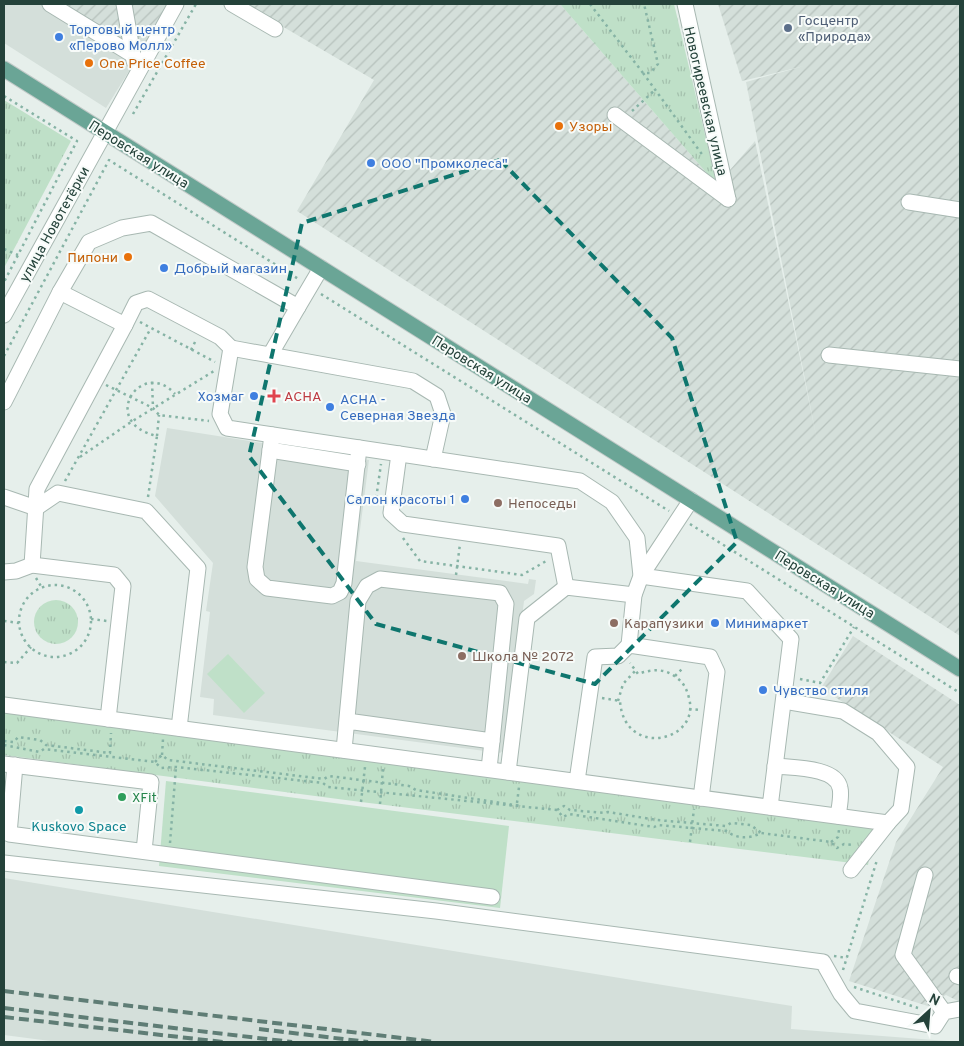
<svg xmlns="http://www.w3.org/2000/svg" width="964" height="1046" font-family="Overpass,sans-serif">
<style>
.built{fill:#d4dfda}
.industrial{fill:url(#industrial-furrows)}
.park{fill:url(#park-tufts)}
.pitch{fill:#bfe0c8}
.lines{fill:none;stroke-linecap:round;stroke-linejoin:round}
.minor-casing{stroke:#a8b8b2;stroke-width:17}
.major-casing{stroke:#c2cac8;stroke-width:17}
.path{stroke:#86b3a5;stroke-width:2.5;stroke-dasharray:2.5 4;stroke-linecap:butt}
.minor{stroke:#fff;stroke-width:15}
.major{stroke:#6aa596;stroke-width:15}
.rail{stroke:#5f7d75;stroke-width:4;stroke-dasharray:10 5;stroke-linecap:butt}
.marked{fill:none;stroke:#0f766e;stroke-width:4;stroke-dasharray:10 6;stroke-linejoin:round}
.service-dot{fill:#5c6f8a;stroke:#f7fbf9;stroke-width:2}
.shop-dot{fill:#3f7fe0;stroke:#f7fbf9;stroke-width:2}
.food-dot{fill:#e8710a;stroke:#f7fbf9;stroke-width:2}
.health-dot{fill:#e0444e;stroke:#f7fbf9;stroke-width:2}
.education-dot{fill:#8d6e63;stroke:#f7fbf9;stroke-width:2}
.leisure-dot{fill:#2e9e5b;stroke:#f7fbf9;stroke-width:2}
.culture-dot{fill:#0f9aa8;stroke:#f7fbf9;stroke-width:2}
.labels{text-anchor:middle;stroke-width:4;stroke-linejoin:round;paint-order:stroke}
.service-label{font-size:14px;fill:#4e5e75;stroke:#f7fbf9;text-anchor:start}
.shop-label{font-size:14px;fill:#366cbe;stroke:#f7fbf9;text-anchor:start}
.food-label{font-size:14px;fill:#c56008;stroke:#f7fbf9;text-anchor:start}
.street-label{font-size:14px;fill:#24423a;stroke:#f7fbf9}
.health-label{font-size:14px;fill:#be3a42;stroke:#f7fbf9;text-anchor:start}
.education-label{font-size:14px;fill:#785e54;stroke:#f7fbf9;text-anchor:start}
.leisure-label{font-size:14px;fill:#27864d;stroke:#f7fbf9;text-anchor:start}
.culture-label{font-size:14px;fill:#0d838f;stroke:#f7fbf9}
</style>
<defs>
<pattern id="industrial-furrows" width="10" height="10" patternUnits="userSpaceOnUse" patternTransform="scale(1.25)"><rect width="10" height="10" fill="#d4dfda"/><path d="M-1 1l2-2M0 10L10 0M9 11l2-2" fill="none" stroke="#b6c1bc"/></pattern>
<pattern id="park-tufts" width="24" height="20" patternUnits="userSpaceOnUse" patternTransform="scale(1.25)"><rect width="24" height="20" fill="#bfe0c8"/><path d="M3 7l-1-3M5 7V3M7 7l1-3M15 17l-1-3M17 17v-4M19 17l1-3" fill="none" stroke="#a4c1ad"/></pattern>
</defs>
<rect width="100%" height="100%" fill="#e6efeb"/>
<!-- built -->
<g class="built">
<path d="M4,4h53l82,51 -33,53 -102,-65z"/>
<path d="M167,428l202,32 -13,101 172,23 1,-5 7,1 -2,14 -10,7 -18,147 -6,5 -287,-38 1,-16 -14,-2 10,-85 -4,-1 7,-48 -58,-67z"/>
<path d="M4,878l788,128 -1,23 169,13h-902l-54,-7z"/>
</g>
<!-- industrial -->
<g class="industrial">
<path d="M57,4h110l-28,51z"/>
<path d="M244,4h316l157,181 38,-44 62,299 -71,-358 58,-16 -62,15 -24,-77h242v632l-663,-425 77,-131z"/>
<path d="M853,636l107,69v297l-14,-7 -10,5 -2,8 -85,-27 47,-139 47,-75 -122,-79z"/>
</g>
<!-- park -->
<g class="park">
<path d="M560,4h114l43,181z"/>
<path d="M4,100l67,41 -67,127z"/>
<circle cx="56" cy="622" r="22"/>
<path d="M4,709l871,116 -7,40 -507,-63 -357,-47z"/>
</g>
<!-- pitch -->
<g class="pitch">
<path d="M228,654l37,39 -21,20 -37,-39z"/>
<path d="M166,781l343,45 -9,82 -341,-42z"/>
</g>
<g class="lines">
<!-- minor casing -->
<g class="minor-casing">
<g id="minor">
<path d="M50,4l83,51"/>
<path d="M124,4l10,57"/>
<path d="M232,4l43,25"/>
<path d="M685,4l43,195"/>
<path d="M615,115l113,84"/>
<path d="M909,202l51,8"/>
<path d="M60,292l65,33 11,-22 12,-4 72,38 11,11 -11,66 7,14 353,53 32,21 25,36 4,38 -7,19 -5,50"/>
<path d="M298,307l23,-39"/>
<path d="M4,315l172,-311"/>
<path d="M231,348l182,33 24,15 6,18 -10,45"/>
<path d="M829,355l131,14"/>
<path d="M4,402l56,-110 29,-50 33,-14 29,-5 147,84 -28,48"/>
<path d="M272,435l-17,132 2,12 10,9 65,8 8,-4 4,-9 15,-135"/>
<path d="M270,450l88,14"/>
<path d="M399,454l-8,59 12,11 155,22 8,41"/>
<path d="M4,497l32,11 22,-15 88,18 52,57 -19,160"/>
<path d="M691,500l-50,76 106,15 44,48 -21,168"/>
<path d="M32,565l5,-76 88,-164"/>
<path d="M4,572l12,-1 16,-6 82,10 9,11 -15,133"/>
<path d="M4,705l884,118 13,-14 6,-42 -29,-34 -35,-22 -59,-10"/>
<path d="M344,750l14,-149 9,-15 13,-7 120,14 6,11 -14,137 -145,-20"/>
<path d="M4,764l147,18 -7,69"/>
<path d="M15,765l-6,69 483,63"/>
<path d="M775,766c18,2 61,1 65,22 2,8 -1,20 -2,28"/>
<path d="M489,769l3,-28"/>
<path d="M508,772l19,-154 39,-31 68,8"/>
<path d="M577,781l18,-124 23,-1 11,-11 81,12 7,15 -16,126"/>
<path d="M4,863l432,48 387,51 18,32 14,17 80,15 9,-14 16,-3"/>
<path d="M851,870l37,-47"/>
<path d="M925,875l-22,80 41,57"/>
<path d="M957,976l3,1"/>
</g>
</g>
<!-- major casing -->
<g class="major-casing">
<path id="major" d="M4,69l956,600"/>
</g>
<!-- path -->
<g class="path">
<path d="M590,4l53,69h7l8,-9 -14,-60"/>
<path d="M643,73l61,84"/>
<path d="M4,96l73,45 -73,141"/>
<path d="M632,111l23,-21"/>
<path d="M133,114l63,-110"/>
<path d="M4,249l14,6"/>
<path d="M321,294l348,217"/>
<path d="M140,322l75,40"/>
<path d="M191,350l5,-10"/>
<path d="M4,356l105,-196 191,120"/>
<path d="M152,382l1,26"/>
<path d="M106,385l47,23 6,7 50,6"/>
<path d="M157,436l2,-21"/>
<path d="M80,457l51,-35 83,-51"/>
<path d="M65,481l86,-153"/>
<path d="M148,497l9,-61c-60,-14 -15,-79 18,-42"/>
<path d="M379,503l-3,-4 5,-35"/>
<path d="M690,524l270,169"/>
<path d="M403,538l17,23 102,14 26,-15"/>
<path d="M456,575l4,-31"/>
<path d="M36,578l6,10"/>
<circle cx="55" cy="621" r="36"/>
<path d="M91,619l16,2"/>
<path d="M4,621l15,2"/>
<path d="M4,662l13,1 14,-16"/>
<path d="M675,676l9,-9"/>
<path d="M800,679l20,4 34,-56"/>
<path d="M602,698l18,3c4,58 81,41 69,-3 -2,-8 -5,-15 -12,-20 -12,-10 -25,-9 -39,-4l-8,-11"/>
<path d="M618,701l5,-17 12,-13"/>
<path d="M689,709l11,1"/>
<path d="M4,741l10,1 4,-5 22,3 6,5 64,8 1,-20"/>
<path d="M4,745l36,7 4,-3 111,13 6,6 15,-1 147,16 5,4 229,23 6,7 6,-3 85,13 4,-2 68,6c11,8 23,8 35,2l70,9 6,6 7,-4 10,1"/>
<path d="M162,755l1,-16"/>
<path d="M155,762l7,-7 6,5 156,19 5,-3 80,10 7,4 105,16"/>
<path d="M361,802l4,-35"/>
<path d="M517,803l2,-16"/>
<path d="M380,804l3,-35"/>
<path d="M557,810l7,-4 6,4 35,3 3,-1 49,8 69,6 5,-3 20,2 10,8"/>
<path d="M690,842l4,-33"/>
<path d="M831,842l7,-5 1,-7"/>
<path d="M170,843l6,-76"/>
<path d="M834,956l13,2"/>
<path d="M843,970l34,-110"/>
<path d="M854,987l64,21"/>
</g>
<!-- minor -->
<use href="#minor" class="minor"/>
<!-- major -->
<use href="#major" class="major"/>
<!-- rail -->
<g class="rail">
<path d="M4,991l432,51"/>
<path d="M4,1008l288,34"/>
<path d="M4,1017l219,25"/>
<path d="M259,1029l109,13"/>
</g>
</g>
<!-- marked area -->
<path class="marked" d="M500,160l172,178 65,204 -142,142 -219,-60 -127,-168 53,-233z"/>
<!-- markers -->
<circle class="service-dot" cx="788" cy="28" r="5"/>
<g class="shop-dot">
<circle cx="59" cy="37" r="5"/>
<circle cx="371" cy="163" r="5"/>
<circle cx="164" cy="268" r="5"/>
<circle cx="254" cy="396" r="5"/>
<circle cx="330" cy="407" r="5"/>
<circle cx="465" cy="499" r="5"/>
<circle cx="715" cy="623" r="5"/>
<circle cx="763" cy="690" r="5"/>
</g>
<g class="food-dot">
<circle cx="89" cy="63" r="5"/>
<circle cx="559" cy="126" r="5"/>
<circle cx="128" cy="257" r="5"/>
</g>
<path class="health-dot" d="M271.5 388.5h5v5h5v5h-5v5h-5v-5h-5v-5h5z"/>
<g class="education-dot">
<circle cx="498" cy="503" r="5"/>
<circle cx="614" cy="623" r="5"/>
<circle cx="462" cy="656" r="5"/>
</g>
<circle class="leisure-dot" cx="122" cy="797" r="5"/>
<circle class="culture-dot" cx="79" cy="810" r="5"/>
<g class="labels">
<!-- service labels -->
<g class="service-label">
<text x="798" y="25">Госцентр<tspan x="798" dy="16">«Природа»</tspan></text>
</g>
<!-- shop labels -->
<g class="shop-label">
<text x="69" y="34">Торговый центр<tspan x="69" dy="16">«Перово Молл»</tspan></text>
<text x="381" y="168">ООО "Промколеса"</text>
<text x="174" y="273">Добрый магазин</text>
<text x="244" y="401" text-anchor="end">Хозмаг</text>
<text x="340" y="404">АСНА -<tspan x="340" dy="16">Северная Звезда</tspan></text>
<text x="455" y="504" text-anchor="end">Салон красоты 1</text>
<text x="725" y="628">Минимаркет</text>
<text x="773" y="695">Чувство стиля</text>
</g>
<!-- food labels -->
<g class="food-label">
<text x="99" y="68">One Price Coffee</text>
<text x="569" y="131">Узоры</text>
<text x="118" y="262" text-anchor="end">Пипони</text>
</g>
<!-- street labels -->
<g class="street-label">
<text transform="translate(706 101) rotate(77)" y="5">Новогиреевская улица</text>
<text transform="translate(139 154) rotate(32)" y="5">Перовская улица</text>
<text transform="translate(54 224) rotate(-61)" y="5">улица Новотетёрки</text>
<text transform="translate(482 369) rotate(32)" y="5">Перовская улица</text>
<text transform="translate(825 584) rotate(32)" y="5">Перовская улица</text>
</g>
<!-- health labels -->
<g class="health-label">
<text x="284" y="401">АСНА</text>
</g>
<!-- education labels -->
<g class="education-label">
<text x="508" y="508">Непоседы</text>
<text x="624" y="628">Карапузики</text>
<text x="472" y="661">Школа № 2072</text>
</g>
<!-- leisure labels -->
<g class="leisure-label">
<text x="132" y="802">XFit</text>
</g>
<!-- culture labels -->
<g class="culture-label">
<text x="79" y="831">Kuskovo Space</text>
</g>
</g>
<!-- border -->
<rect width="964" height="1046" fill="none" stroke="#24423a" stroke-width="10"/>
<!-- north arrow -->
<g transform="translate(929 1011) rotate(26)" stroke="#f7fbf9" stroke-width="4" paint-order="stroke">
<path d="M0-4L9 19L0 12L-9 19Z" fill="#24423a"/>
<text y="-8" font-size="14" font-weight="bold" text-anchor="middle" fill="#24423a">N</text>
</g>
</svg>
